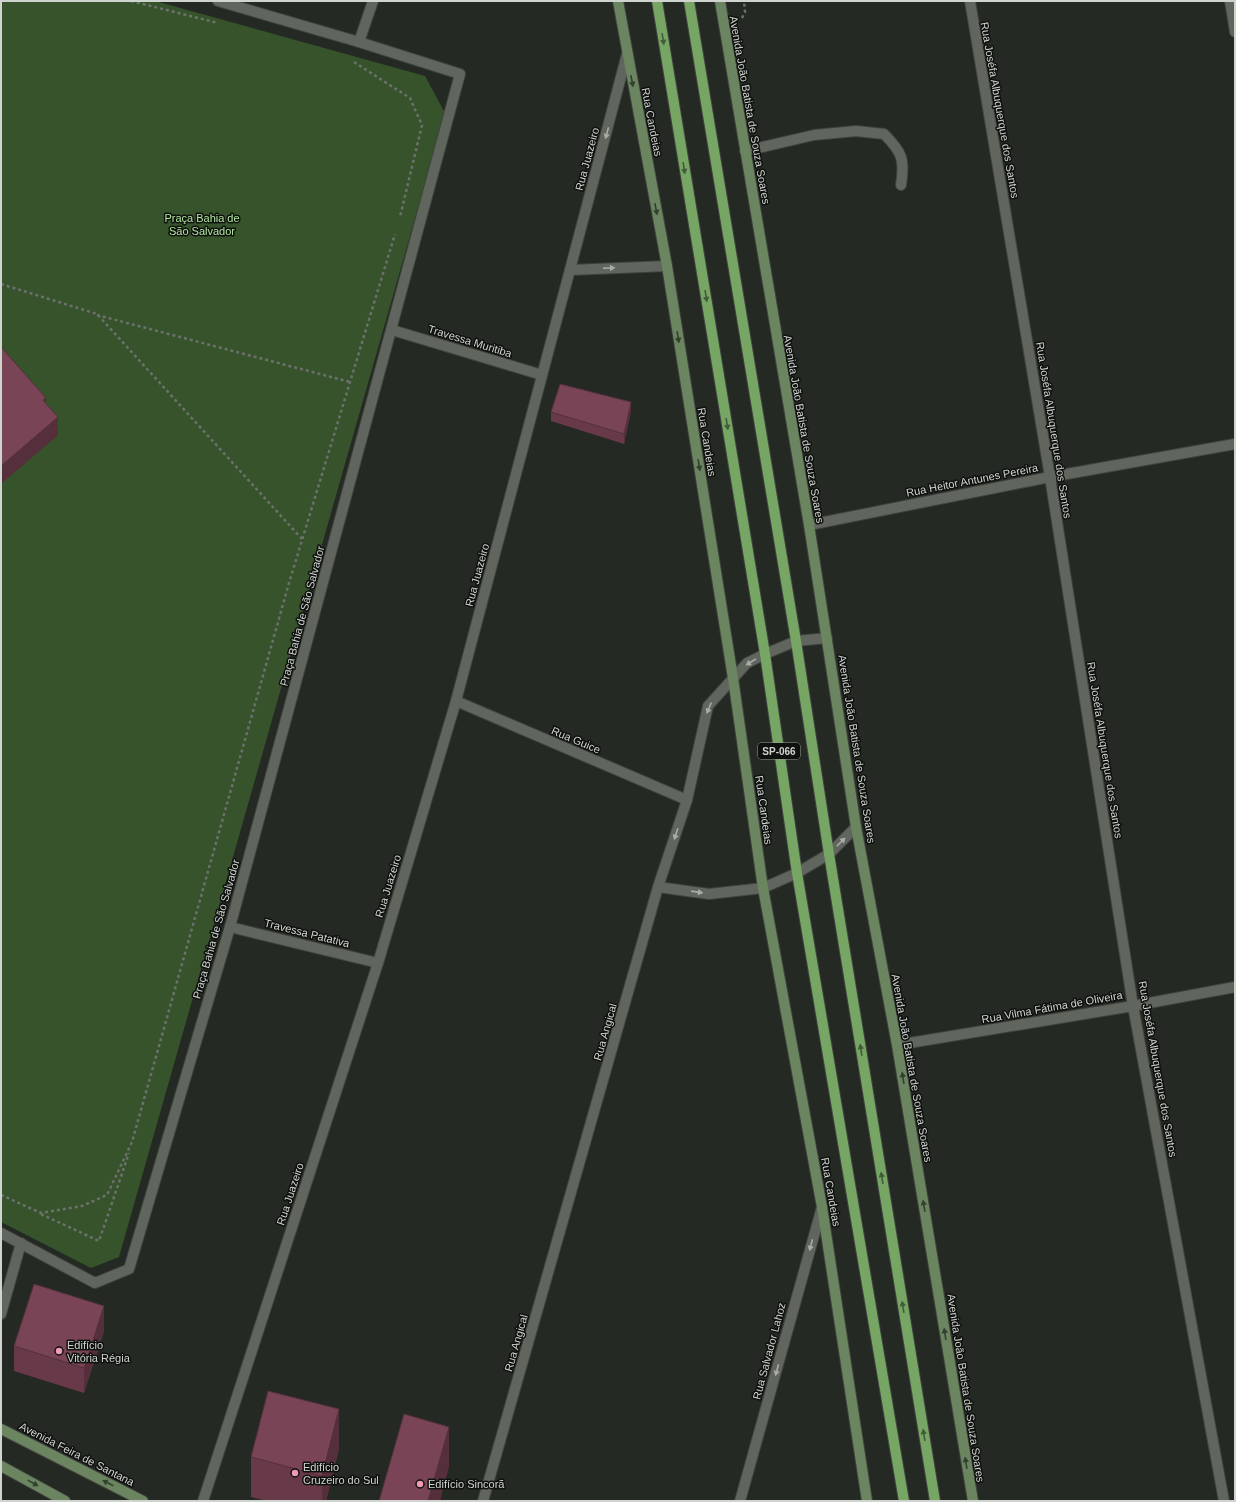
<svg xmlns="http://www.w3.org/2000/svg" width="1236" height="1502" font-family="Arial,sans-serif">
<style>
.green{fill:#36532b}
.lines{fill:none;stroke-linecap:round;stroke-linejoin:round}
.service-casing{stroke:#40443f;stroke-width:12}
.minor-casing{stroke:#40443f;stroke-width:12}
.secondary-casing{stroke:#40443f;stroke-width:12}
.primary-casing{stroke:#40443f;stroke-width:12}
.path{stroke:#6d716c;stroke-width:2.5;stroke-dasharray:3 3;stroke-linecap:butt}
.service{stroke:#60655e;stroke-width:10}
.minor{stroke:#60655e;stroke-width:10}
.secondary{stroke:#6b8561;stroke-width:10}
.primary{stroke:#76a564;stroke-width:10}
.wall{fill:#683a49}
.shaded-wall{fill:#55303c}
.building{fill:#794455;stroke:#55303c}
.oneway{fill:#425b39}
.oneway2{fill:#343f2f}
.oneway3{fill:#a9ada7}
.poi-dot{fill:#f09ab5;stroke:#0f110e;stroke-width:1.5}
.labels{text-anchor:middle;stroke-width:3;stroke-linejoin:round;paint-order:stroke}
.shield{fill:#0f110e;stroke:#969a95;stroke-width:1}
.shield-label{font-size:10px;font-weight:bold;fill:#d0d4cf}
.street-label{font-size:11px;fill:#d0d4cf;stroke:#0f110e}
.park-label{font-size:11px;fill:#b2e5a0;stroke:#0f110e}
.poi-label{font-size:11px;fill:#d0d4cf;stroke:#0f110e;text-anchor:start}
</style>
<rect width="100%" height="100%" fill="#242923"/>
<!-- green -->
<path class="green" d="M1,1h154l270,75 20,37 -326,1144 -28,11 -90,-46z"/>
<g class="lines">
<!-- service casing -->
<g class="service-casing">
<path id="service" d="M745,151l69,-16 42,-4 28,3c18,18 21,25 17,51"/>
</g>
<!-- minor casing -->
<g class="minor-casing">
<g id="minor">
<path d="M970,1l80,476 83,529 91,495"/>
<path d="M1230,1l5,31"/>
<path d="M359,42l14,-41"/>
<path d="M570,270l97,-4"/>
<path d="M392,330l150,45"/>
<path d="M809,525l241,-48 185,-33"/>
<path d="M456,701l231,99"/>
<path d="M658,887l51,7 54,-6 34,-15 32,-19 27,-27"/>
<path d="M230,927l148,36"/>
<path d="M897,1045l236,-39 102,-19"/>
<path d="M1,1233l94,50 34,-14 101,-342 230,-853 -101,-32 -141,-41"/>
<path d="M1,1314l20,-71"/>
<path d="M203,1501l175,-538 78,-262 171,-647"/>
<path d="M483,1501l175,-614 29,-87 21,-94 39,-43 18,-9 31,-13 31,-3"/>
<path d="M740,1501l82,-294"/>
</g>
</g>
<!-- secondary casing -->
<g class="secondary-casing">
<g id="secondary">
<path d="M618,1l49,265 66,412 30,210 59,319 45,294"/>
<path d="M720,1l89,524 47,302 41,218 76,456"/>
<path d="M1,1429l142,72"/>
<path d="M1,1466l64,35"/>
</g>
</g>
<!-- primary casing -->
<g class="primary-casing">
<g id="primary">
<path d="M657,1l108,653 32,219 107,628"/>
<path d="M689,1l107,640 33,213 106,647"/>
</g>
</g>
<!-- path -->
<g class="path">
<path d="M131,1l87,22"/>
<path d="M742,18l3,-6 -1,-11"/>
<path d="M354,62l56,36 12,27 -22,92"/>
<path d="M1,284l96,30 205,225"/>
<path d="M97,315l253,67"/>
<path d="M1,1195l40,18 41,-7 25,-11 25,-53 157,-559 106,-349"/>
<path d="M41,1214l58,27 30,-88"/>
</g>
<!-- service -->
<use href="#service" class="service"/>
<!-- minor -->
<use href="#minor" class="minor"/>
<!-- secondary -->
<use href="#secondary" class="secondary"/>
<!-- primary -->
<use href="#primary" class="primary"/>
</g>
<!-- wall -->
<g class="wall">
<path d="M631,411l-7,33 -73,-23v-9z"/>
<path d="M104,1331l-20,62 -70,-22v-25z"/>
<path d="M339,1449l-13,52h-59l-16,-4v-40z"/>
</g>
<!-- shaded-wall -->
<g class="shaded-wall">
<path d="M46,398v18l-3,-16z"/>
<path d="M631,402v9l-7,33v-10z"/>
<path d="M58,417v18l-57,49v-18z"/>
<path d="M104,1306v25l-20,62v-25z"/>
<path d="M339,1409v40l-13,52h-4v-25z"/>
<path d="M449,1427v40l-9,34h-12z"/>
</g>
<!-- building -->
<g class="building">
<path d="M1,347l45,51 -3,2 15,17 -57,49z"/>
<path d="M560,384l71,18 -7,32 -73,-22z"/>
<path d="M34,1284l70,22 -20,62 -70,-22z"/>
<path d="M268,1391l71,18 -17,67 -71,-19z"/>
<path d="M404,1414l45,13 -21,74h-49z"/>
</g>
<!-- one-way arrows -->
<defs><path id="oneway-solid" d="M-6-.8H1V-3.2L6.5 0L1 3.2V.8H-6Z"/></defs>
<g class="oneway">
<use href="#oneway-solid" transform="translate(663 39) rotate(81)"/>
<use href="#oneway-solid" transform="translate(684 168) rotate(81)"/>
<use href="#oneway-solid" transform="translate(706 296) rotate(81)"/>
<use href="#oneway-solid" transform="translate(727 424) rotate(81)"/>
<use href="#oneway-solid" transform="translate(861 1050) rotate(-99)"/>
<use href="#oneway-solid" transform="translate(882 1178) rotate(-99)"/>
<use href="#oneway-solid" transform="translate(903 1307) rotate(-99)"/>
<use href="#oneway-solid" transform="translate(924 1435) rotate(-99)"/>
</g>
<g class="oneway2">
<use href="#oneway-solid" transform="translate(632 81) rotate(79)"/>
<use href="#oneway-solid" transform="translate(656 209) rotate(79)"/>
<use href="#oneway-solid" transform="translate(678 337) rotate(81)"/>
<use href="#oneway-solid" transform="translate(699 465) rotate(81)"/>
<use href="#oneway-solid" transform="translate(903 1078) rotate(-99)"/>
<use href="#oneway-solid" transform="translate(924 1206) rotate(-99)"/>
<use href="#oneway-solid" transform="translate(945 1334) rotate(-99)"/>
<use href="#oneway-solid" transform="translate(966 1463) rotate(-99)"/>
<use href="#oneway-solid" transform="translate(33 1483) rotate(29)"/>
<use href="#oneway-solid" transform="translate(108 1483) rotate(-153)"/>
</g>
<g class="oneway3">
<use href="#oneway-solid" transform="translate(607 133) rotate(105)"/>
<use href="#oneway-solid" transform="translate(609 268) rotate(-2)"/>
<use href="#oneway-solid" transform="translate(751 662) rotate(148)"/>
<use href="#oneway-solid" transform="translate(709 708) rotate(113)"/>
<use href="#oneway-solid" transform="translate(676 834) rotate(108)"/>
<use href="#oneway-solid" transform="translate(841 842) rotate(-45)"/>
<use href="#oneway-solid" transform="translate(697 892) rotate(8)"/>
<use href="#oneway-solid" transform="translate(811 1245) rotate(105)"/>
<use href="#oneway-solid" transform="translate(777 1370) rotate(105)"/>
</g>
<!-- markers -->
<g class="poi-dot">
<circle cx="59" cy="1351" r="4"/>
<circle cx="295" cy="1473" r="4"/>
<circle cx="420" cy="1484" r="4"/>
</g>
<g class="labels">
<!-- shield labels -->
<rect class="shield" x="758" y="743" width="42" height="16" rx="3"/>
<g class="shield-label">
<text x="779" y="755">SP-066</text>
</g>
<!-- street labels -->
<g class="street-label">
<text transform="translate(750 110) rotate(80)" y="4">Avenida João Batista de Souza Soares</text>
<text transform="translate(1000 110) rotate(80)" y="4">Rua Joséfa Albuquerque dos Santos</text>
<text transform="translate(652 122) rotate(79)" y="4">Rua Candeias</text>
<text transform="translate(587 159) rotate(-75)" y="4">Rua Juazeiro</text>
<text transform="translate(470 341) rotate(17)" y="4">Travessa Muritiba</text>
<text transform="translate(804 429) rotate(80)" y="4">Avenida João Batista de Souza Soares</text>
<text transform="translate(1054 430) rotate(81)" y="4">Rua Joséfa Albuquerque dos Santos</text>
<text transform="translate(707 442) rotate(81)" y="4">Rua Candeias</text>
<text transform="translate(972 480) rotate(-11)" y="4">Rua Heitor Antunes Pereira</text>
<text transform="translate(477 575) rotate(-75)" y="4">Rua Juazeiro</text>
<text transform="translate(302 616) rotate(-75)" y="4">Praça Bahia de São Salvador</text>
<text transform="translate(576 740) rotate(23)" y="4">Rua Guice</text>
<text transform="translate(857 749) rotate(81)" y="4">Avenida João Batista de Souza Soares</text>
<text transform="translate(1105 750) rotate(81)" y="4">Rua Joséfa Albuquerque dos Santos</text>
<text transform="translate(764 810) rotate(82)" y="4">Rua Candeias</text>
<text transform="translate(388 886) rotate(-73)" y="4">Rua Juazeiro</text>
<text transform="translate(216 929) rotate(-74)" y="4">Praça Bahia de São Salvador</text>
<text transform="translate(307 933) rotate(14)" y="4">Travessa Patativa</text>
<text transform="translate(1052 1007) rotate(-10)" y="4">Rua Vilma Fátima de Oliveira</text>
<text transform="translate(605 1032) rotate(-74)" y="4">Rua Angical</text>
<text transform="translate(912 1068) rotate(80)" y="4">Avenida João Batista de Souza Soares</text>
<text transform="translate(1158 1069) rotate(80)" y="4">Rua Joséfa Albuquerque dos Santos</text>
<text transform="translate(831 1192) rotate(80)" y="4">Rua Candeias</text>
<text transform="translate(290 1194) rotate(-72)" y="4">Rua Juazeiro</text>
<text transform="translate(516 1343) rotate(-74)" y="4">Rua Angical</text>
<text transform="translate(769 1351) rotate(-75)" y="4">Rua Salvador Lahoz</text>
<text transform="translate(966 1388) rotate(81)" y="4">Avenida João Batista de Souza Soares</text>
<text transform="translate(77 1454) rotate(27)" y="4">Avenida Feira de Santana</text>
</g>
<!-- park labels -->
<g class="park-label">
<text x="202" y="222">Praça Bahia de<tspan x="202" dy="13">São Salvador</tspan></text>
</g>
<!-- poi labels -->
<g class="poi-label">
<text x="67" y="1349">Edifício<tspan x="67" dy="13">Vitória Régia</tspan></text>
<text x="303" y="1471">Edifício<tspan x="303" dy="13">Cruzeiro do Sul</tspan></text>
<text x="428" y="1488">Edifício Sincorã</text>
</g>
</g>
<!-- border -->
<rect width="1236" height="1502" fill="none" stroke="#d0d4cf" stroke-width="4"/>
</svg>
